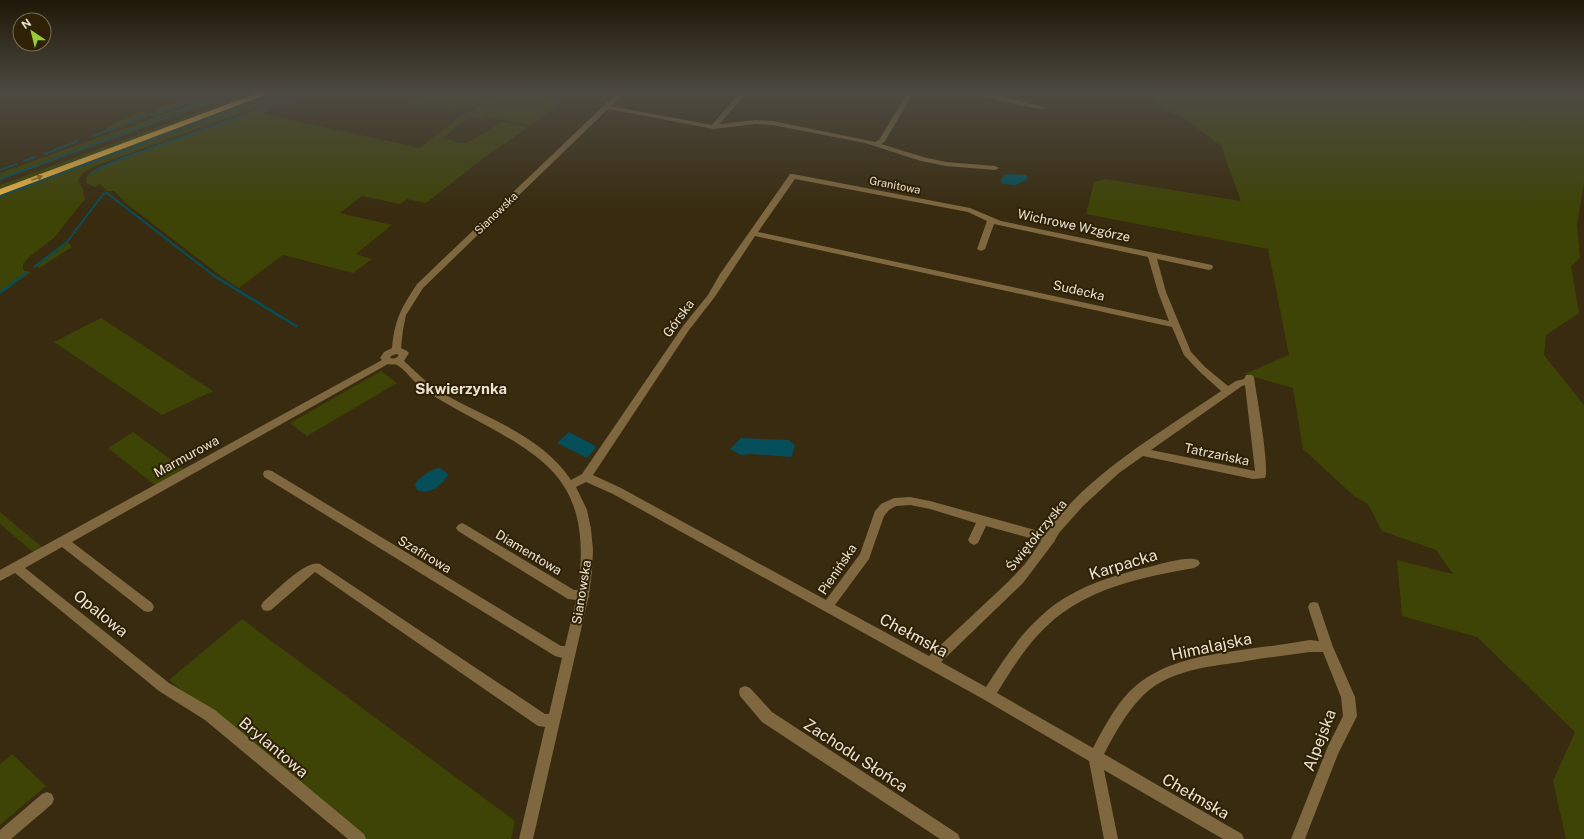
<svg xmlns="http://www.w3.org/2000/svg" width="1584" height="839" font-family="'Public Sans',sans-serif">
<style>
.green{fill:#3e4306}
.water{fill:#074e5b}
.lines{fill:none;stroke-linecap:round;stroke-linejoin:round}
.stream-far1{stroke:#074e5b;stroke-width:2}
.stream{stroke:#074e5b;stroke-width:2.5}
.minor{fill:#7f683f;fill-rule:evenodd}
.motorway{fill:#f2b646;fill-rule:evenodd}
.oneway{fill:#906c26}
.labels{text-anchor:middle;stroke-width:4;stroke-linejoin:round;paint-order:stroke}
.far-street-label{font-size:11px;fill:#ece3d3;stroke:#2e2105}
.street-label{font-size:13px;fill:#ece3d3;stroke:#2e2105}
.quarter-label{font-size:15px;font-weight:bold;fill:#ece3d3;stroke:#2e2105}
.near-street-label{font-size:16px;fill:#ece3d3;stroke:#2e2105}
</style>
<rect width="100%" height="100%" fill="#382b0f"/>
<!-- green -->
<g class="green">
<path d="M210,92l7,1 -122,43h-5l13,-5 13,-9 34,-14 -7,4 4,3 10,-3 -1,-2 3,-2z"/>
<path d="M226,92h16l-242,88v-7z"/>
<path d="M253,92h12l-265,98v-5z"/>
<path d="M276,92h23l-196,71c-10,4 -23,8 -25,20l4,4 3,12 -31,39 -25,19 -6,7v5l2,2 6,1 -31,22v-100z"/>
<path d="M303,92h4l-35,14 -8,8 156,34 42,-33 4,1 32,-24h18l45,8 -7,8 -23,17 -44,-8 -5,2 -13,-2 -26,21c6,2 15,5 22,5 5,0 30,-17 36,-21l27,5 -47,33 -55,43 -19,-4 -7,5 -38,-8 -22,17 52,12 -36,29 16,5 -19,14 -70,-18 -44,33 -14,-9 -98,-75 -13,-13h-7l-7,-7 -5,3 -9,-4c-1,-10 9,-14 17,-17z"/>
<path d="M379,92h114l-25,19z"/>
<path d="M1156,92h398l30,5v85l-7,43 3,33 -9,8 8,47 -33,22 -2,20 40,50v434h-18l-13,-58 22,-49 -98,-95 -75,-21 -5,-56 56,14 -17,-24 -54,-19 -14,-27 -14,-8 -51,-47 -10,-61 -49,-14 45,-19 -21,-106 -182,-35 8,-32 11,-3 136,22 -20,-55 -37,-28 -31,-14z"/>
<path d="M68,242l4,5 -33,21 -3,-1z"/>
<path d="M101,318l112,73 -51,24 -108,-73z"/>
<path d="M381,371l16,12 -90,53 -17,-13z"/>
<path d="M133,432l52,38 -29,16 -48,-38z"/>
<path d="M0,512l43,36 -9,5 -34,-29z"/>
<path d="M242,619l273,202 -4,18h-147l-195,-159z"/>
<path d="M12,754l34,32 -46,39v-61z"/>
</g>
<!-- water -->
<g class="water">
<path d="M1008,174l18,1 2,4 -12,6 -14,-1 -1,-4 3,-5z"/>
<path d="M569,432l26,14v3l-8,9 -30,-15z"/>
<path d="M741,438l48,2 6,6 -4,11 -40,-3 -10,1 -11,-6z"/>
<path d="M439,468l7,4 2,3c-5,10 -20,21 -31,15l-2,-5c3,-8 16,-15 24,-17z"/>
</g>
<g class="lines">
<!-- stream-far1 -->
<g class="stream-far1">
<path d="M253,111l43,-15"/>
<path d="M125,124l89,-30"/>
<path d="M93,136l25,-9"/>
<path d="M45,154l33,-13"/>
<path d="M24,161l11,-4"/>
<path d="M0,170l17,-6"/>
<path d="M92,174l10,-7 19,-8 126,-45"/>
<path d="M0,179l235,-87"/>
<path d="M0,196l282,-104"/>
<path d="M34,267l33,-25 36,-48 4,-1 110,85"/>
<path d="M19,278l8,-6"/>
</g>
<!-- stream -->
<g class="stream">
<path d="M216,277l80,49"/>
<path d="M0,293l21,-16"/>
</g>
<!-- minor -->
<g class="minor">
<path d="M618,92h7l-14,14 101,19 28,-33h7l-27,32 35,-4 18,1 102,21 4,-2 29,-48h6l-29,49 -4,3 42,13 23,5 49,4 4,2 -4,2 -49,-4 -25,-5 -56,-18 -92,-18 -18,-1 -41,5 -106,-20 -185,179 -17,27 -3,15 -2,18 6,3 2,2 -5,8c13,12 25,24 40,33 44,25 98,42 127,86l11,-6 101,-148 25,-31 12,-21 70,-100h3l177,34 31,13 211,44 1,2 -1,2 -3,1 -52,-11 9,33 25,60 14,15 23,19 8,-5 8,-2 2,-4h6l2,2c2,16 16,90 11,101l-12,1 -110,-23 -24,17 -36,33 -24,27 -5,9 -31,41 -82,79 45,25c16,-25 32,-50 54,-70 30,-29 73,-42 113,-51 11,-3 35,-10 45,-6l2,3 -2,3 -4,2c-51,9 -107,20 -146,57 -21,19 -36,44 -51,68l96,55c10,-19 21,-40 36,-56 30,-30 71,-36 112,-42 23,-3 46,-6 69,-10l9,1 -11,-34 2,-4 4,-1 4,1 15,44 22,50 2,19 -19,38 -33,85h-14l37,-93 15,-30 -2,-19 -18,-45h-13c-23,3 -46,6 -69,10 -29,4 -59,7 -85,23 -24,16 -39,45 -52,69l138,80 2,5h-21l-119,-69 14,69h-14l-15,-78 -106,-62 -370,-205 -27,-12 -10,5 11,23 4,19 2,21 -1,21 -3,24 -56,244h-14l26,-112 -7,-1 -223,-154 -44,38 -4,1 -4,-1 -2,-4 2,-4c11,-9 43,-43 57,-38l225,150h4l13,-56 -7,-2 -291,-179 -1,-3 1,-3 4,-1 4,1 289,175h4l11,-46 -8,-1 -110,-68 -2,-3 2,-3 4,-2 4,2 108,65h4c17,-123 -46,-137 -136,-189 -10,-6 -19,-12 -27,-19 -5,-5 -12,-14 -18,-17 -2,-1 -6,0 -9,-1l-316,178 80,61 2,4 -2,4 -4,1 -4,-1 -82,-64 -37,21 144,115 46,27 149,124 2,5h-18l-143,-119 -46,-29 -144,-118 -15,8v-11l382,-210 -2,-2 4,-6 8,-4c3,-30 9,-39 25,-64zM795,179l173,33 19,9 -10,28 4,2 4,-2 9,-25 154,33 10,35 11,29 -411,-89zM755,236l417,91 12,28 15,16 22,20c-59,41 -133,82 -175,142l-116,-32 -20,-4 -16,1 -13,6 -6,7 -15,43 -34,46 -205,-112 -28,-13 96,-145 25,-32zM396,354l3,1c-2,3 -5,4 -9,3l1,-2zM1245,385l10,86 -104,-21 91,-64zM910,505l20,4 46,14 -8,17 2,3 4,2 4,-2 8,-17 55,15 -16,23 -17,18 -79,74 -94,-51 34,-46 15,-43 5,-6 7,-4z"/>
<path d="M970,92h12l63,15 -3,2 -34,-6z"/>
<path d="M1557,92l27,2v4l-24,-4z"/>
<path d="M745,686l5,2 22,24 186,122 2,5h-20l-178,-117 -22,-26 -1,-4 1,-4z"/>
<path d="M47,792l5,2 2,5 -2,5 -41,35h-11v-9l42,-36z"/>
</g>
<!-- motorway -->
<path class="motorway" d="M261,92h12l-273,103v-6z"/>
</g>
<!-- one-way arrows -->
<defs><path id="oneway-solid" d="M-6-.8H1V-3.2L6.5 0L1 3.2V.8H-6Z"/></defs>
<use class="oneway" href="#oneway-solid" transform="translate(37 178) rotate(-21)"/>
<!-- sky -->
<linearGradient id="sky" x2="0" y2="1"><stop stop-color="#1f1808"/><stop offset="0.44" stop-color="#4d4a42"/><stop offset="1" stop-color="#4d4a42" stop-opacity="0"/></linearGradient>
<rect width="1584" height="210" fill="url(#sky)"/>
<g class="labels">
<!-- far-street labels -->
<g class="far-street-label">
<text transform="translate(895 185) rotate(11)" y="4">Granitowa</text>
<text transform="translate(496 213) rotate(-44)" y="4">Sianowska</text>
</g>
<!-- street labels -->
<g class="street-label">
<text transform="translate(1074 225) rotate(12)" y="5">Wichrowe Wzgórze</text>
<text transform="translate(1079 290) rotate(13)" y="5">Sudecka</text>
<text transform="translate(678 318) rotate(-54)" y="5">Górska</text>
<text transform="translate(1217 454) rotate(12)" y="5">Tatrzańska</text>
<text transform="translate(186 456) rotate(-29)" y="5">Marmurowa</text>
<text transform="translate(1036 535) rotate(-51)" y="5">Świętokrzyska</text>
<text transform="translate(529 552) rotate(31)" y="5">Diamentowa</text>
<text transform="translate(425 554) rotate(31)" y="5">Szafirowa</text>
<text transform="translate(837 569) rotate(-56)" y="5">Pienińska</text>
<text transform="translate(581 592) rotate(-81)" y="5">Sianowska</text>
</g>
<!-- quarter labels -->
<g class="quarter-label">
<text x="461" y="394">Skwierzynka</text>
</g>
<!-- near-street labels -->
<g class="near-street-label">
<text transform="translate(1123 564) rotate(-17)" y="6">Karpacka</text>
<text transform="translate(101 613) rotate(39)" y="6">Opalowa</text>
<text transform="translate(914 635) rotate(28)" y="6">Chełmska</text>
<text transform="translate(1211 646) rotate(-12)" y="6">Himalajska</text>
<text transform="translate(1319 740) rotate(-69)" y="6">Alpejska</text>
<text transform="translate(274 747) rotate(40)" y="6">Brylantowa</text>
<text transform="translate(856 755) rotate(33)" y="6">Zachodu Słońca</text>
<text transform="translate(1196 796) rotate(30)" y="6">Chełmska</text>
</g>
</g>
<!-- north arrow -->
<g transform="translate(32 32) rotate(325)"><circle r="19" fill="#2e2105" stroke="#7a6f57"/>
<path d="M0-3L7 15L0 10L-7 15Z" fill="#98cb37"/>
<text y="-6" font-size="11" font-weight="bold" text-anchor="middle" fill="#ece3d3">N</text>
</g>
</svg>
